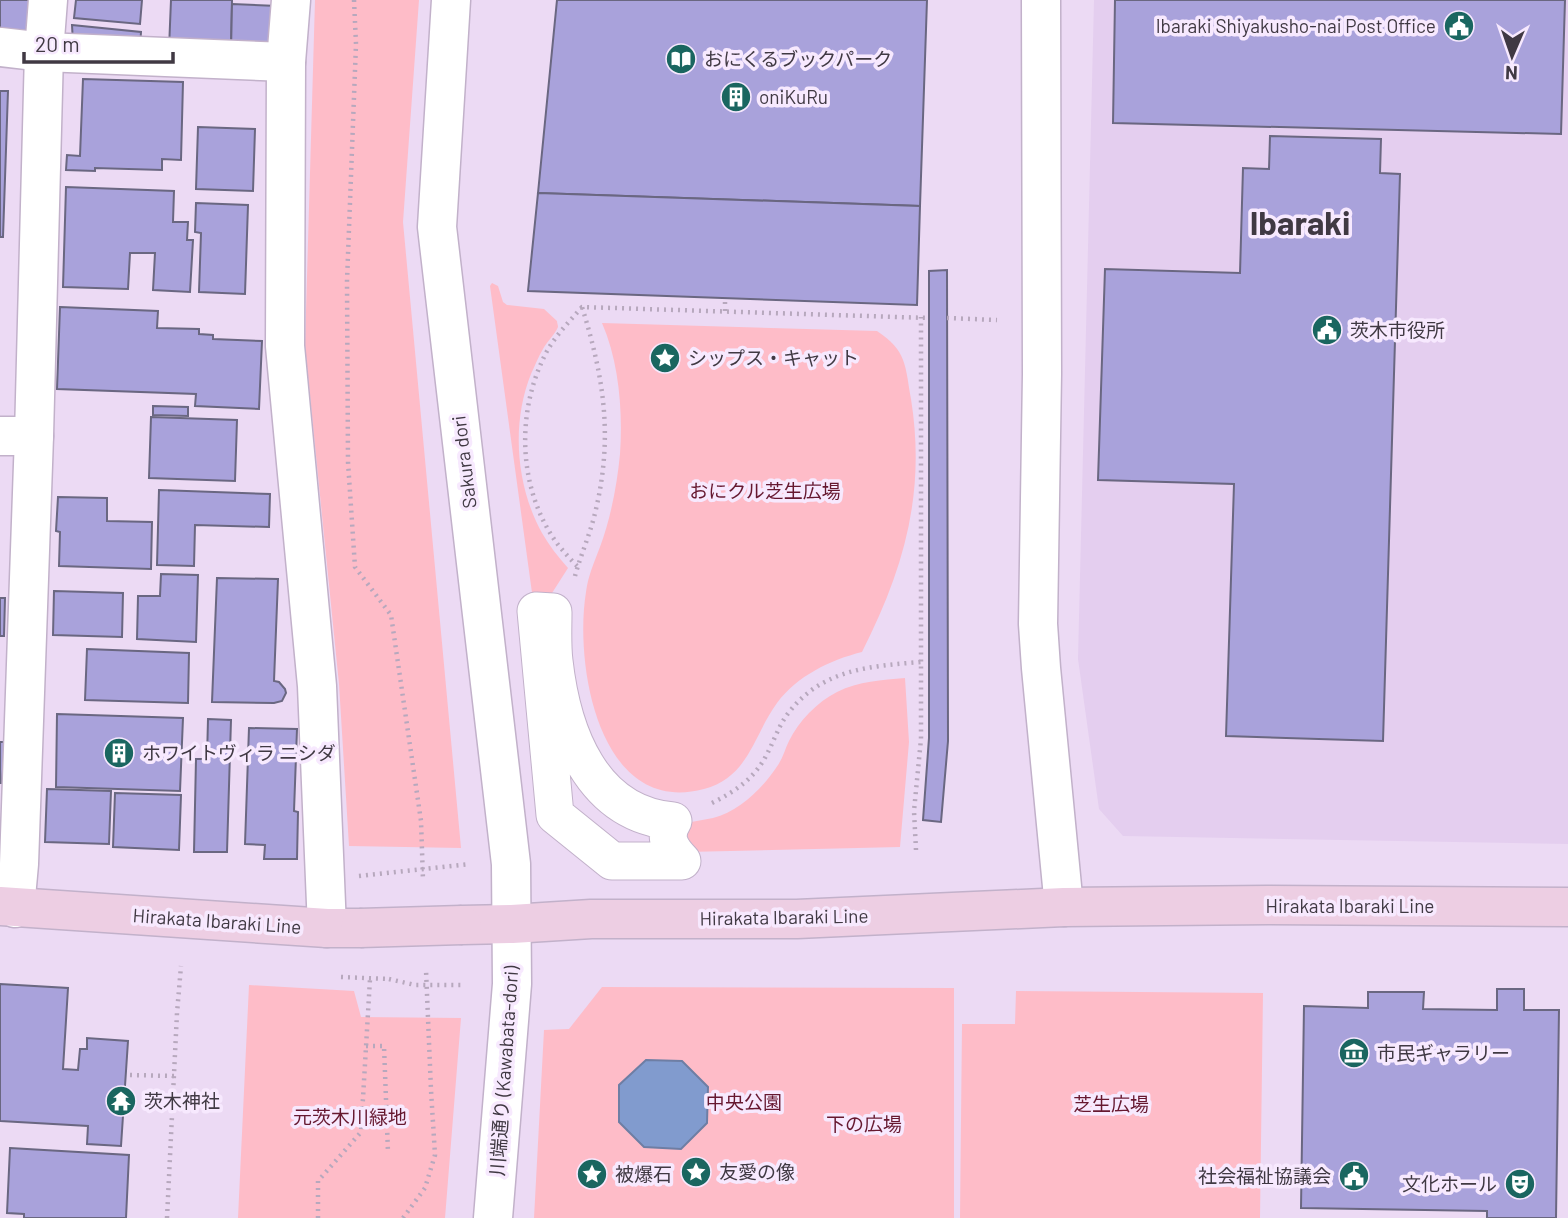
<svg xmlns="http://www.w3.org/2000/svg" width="1568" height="1218" font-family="Barlow,'Noto Sans JP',sans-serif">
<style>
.built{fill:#e4ceef}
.green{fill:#febcc8}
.water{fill:#819bce;stroke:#6e7ea4;stroke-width:2}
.building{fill:#a9a2db;stroke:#6a6781;stroke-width:2}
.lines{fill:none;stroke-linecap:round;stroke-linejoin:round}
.pedestrian-casing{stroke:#c2b1ca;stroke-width:39}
.minor-casing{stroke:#c2b1ca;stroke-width:41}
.tertiary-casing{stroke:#c2b1ca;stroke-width:41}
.secondary-casing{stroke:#c2b1ca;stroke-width:41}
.path{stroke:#b7a8bd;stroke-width:4.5;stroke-dasharray:2 5;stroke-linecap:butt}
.pedestrian{stroke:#fff;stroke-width:37}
.minor{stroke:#fff;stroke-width:38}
.tertiary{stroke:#fff;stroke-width:38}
.secondary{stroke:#edcee3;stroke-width:38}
.secondary-bridge-casing{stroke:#c2b1ca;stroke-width:41;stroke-linecap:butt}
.path-bridge{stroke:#b7a8bd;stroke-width:4.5;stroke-dasharray:2 5;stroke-linecap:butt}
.secondary-bridge{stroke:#edcee3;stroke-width:38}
.labels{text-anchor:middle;stroke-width:7;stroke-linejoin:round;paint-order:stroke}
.poi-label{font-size:19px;fill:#403943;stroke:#f7e9fe;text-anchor:start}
.street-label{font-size:19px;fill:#403943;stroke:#f7e9fe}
.park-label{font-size:19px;fill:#661830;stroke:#f7e9fe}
.town-label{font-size:33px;font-weight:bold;fill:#403943;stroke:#f7e9fe}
</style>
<rect width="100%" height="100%" fill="#ecdaf4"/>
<!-- built -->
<path class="built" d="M1094,0h474v844l-445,-8 -24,-27 -21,-150z"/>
<!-- green -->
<g class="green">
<path d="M315,0h104l-16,222 58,626 -112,-2 -10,-162 -34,-338z"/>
<path d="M492,283l6,3 5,16 4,3 37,4 13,12c0,2 1,4 1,6 -3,7 -11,15 -15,22 -5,8 -8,17 -12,25 -20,50 -15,112 11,159 7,12 16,24 26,35l-23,36 -12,-4 -43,-314z"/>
<path d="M602,323l275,8c30,20 28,34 34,68 15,94 -7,170 -49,253 -32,8 -65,24 -85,51 -24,33 -28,74 -73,86 -105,28 -130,-124 -118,-197 2,-16 8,-29 14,-45 11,-30 17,-62 20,-93 3,-43 -1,-92 -18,-131z"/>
<path d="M905,678l4,64 -9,105 -214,5v-29c9,-2 18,-3 27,-5 27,-7 50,-30 65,-53 5,-7 7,-16 11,-24 10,-20 28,-39 48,-49 22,-11 45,-12 68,-14z"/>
<path d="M249,985l105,6 7,26 100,1 -16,200h-207z"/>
<path d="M602,987l352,1v230h-420l10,-188 25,-1z"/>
<path d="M1016,991l247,2 -3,225h-300l2,-194h53z"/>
</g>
<!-- water -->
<path class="water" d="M646,1060l36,1 26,26 -1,36 -26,26 -37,-2 -25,-25v-37z"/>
<!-- building -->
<g class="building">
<path d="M0,0h30l-4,36 -26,-2z"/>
<path d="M76,0h66l-2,24 -66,-6z"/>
<path d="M171,0h61l-1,50 -62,-1z"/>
<path d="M557,0h370l-7,206 -382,-13z"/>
<path d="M1115,0h450l-4,134 -448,-11z"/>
<path d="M232,4l45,2 -2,35 -44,9z"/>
<path d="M72,25l69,7 -1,15 -67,-4z"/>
<path d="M83,79l100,3 -2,78 -19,-1v11l-67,-2v3l-29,-1 1,-15 13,1z"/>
<path d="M0,91h8l-5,146h-3z"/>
<path d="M198,127l57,2 -2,62 -57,-2z"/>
<path d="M1270,136l111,3 -1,34 20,1 -17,567 -157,-5 8,-252 -136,-4 7,-211 135,4 3,-105 26,1z"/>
<path d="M66,187l108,4 -1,31h15l-1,18h6l-3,52 -37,-2 2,-37h-25l-2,36 -65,-2z"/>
<path d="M538,193l382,13 -3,99 -389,-14z"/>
<path d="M196,203l52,2 -3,89 -46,-2 2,-59 -6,-1z"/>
<path d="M947,270l1,471 -7,81 -18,-2 6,-82v-467z"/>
<path d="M60,307l98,4 -1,17 42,1v5l14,1v4l49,2 -3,68 -64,-3 1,-12 -139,-5z"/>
<path d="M153,406l35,1v9l-35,-1z"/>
<path d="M151,417l86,3 -2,61 -86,-3z"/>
<path d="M159,490l111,4 -1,33 -74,-2 -1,41 -37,-1z"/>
<path d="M58,497l49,1v23l45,1 -1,47 -92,-3 1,-34 -4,-1z"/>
<path d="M161,574l37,1 -2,67 -59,-3 1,-43h22z"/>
<path d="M217,578l61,1 -4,102 5,1 6,7 1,4 -4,8 -8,2 -62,-1z"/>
<path d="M54,591l69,2 -1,44 -69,-2z"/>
<path d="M0,598h5l-1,38h-4z"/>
<path d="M87,649l102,4 -1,50 -103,-3z"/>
<path d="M57,714l126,4 -3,73 -124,-4z"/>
<path d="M208,719l23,1 -4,132h-33l2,-93h11z"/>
<path d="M249,728l48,1 -3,82 4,1 -1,47h-33l1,-14 -20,-1z"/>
<path d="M0,742h5l-3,41h-2z"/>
<path d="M47,789l64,2 -2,53 -64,-2z"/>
<path d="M115,793l66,2 -2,55 -66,-3z"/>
<path d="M0,984l68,4 -5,81 15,1 2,-21h7v-11l41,3 -7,105 -34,-2 1,-18 -88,-5z"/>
<path d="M1497,989h27v21h35l-3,208h-69v-7l-186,-3 3,-202 64,2v-16h56l-1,17 74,1z"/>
<path d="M10,1148l119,7 -3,63h-102v-4l-17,-1z"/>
</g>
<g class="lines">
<!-- pedestrian casing -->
<g class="pedestrian-casing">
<path id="pedestrian" d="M536,611l17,1c0,16 -1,33 1,49 8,71 37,153 119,160 -10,16 -3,28 9,40h-70l-57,-46z"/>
</g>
<!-- minor casing -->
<g class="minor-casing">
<g id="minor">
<path d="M291,0l-5,62 -1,284 32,340 10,242"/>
<path d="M0,47l44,5 242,10"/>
<path d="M0,436h34"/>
<path d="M15,908l4,-44 15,-428 10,-384 4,-52"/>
</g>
</g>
<!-- tertiary casing -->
<g class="tertiary-casing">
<g id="tertiary">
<path d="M451,0l-14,227 74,637 1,120 -19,234"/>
<path d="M1041,0l1,374 -4,250 3,44 23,239"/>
</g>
</g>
<!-- secondary casing -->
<g class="secondary-casing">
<g id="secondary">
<path d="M0,906l327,22h33"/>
<path d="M462,925l50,-1 79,-5h206l267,-12 204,-2 300,2"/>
</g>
</g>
<!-- path -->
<g class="path">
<path d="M354,0l2,44 -9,237 1,181 7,105 36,48 30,206 2,59"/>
<path d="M725,311v-13"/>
<path d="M947,318l50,2"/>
<path d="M577,566c-6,-6 -12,-13 -18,-20 -41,-54 -44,-133 -13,-193 9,-17 23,-31 36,-46l347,11"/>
<path d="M575,576c6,-22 16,-44 21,-67 17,-73 8,-131 -14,-202"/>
<path d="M712,803c24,-12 43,-25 55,-49 8,-15 12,-30 23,-43 33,-42 81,-45 131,-49"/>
<path d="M916,850l-2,-39 7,-72v-422"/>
<path d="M341,977l48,2"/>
<path d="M366,1046h18l4,107"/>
<path d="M130,1075l44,1"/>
<path d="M167,1218l10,-205 4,-47"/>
<path d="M318,1218v-37l43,-49 9,-153"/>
<path d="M403,1218l22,-30 10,-33 -4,-65 -5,-120"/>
</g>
<!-- pedestrian -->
<use href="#pedestrian" class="pedestrian"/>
<!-- minor -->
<use href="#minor" class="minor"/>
<!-- tertiary -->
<use href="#tertiary" class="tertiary"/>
<!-- secondary -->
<use href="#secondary" class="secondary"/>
<!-- secondary-bridge casing -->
<g class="secondary-bridge-casing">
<path id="secondary-bridge" d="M360,928l102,-3"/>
</g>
<!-- path-bridge -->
<g class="path-bridge">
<path d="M359,876l111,-12"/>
<path d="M389,979l26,6h46"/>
</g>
<!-- secondary-bridge -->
<use href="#secondary-bridge" class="secondary-bridge"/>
</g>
<!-- icons -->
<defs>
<g id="civic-disc" transform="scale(1.575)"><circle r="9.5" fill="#1a6660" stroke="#f7e9fe"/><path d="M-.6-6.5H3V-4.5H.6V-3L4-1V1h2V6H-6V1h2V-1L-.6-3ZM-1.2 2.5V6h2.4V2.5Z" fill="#fff"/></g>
<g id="library-disc" transform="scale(1.575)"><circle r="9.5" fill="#1a6660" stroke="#f7e9fe"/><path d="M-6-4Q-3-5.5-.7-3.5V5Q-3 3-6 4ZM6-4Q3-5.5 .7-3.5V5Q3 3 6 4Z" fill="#fff"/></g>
<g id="building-disc" transform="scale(1.575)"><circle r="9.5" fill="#1a6660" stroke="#f7e9fe"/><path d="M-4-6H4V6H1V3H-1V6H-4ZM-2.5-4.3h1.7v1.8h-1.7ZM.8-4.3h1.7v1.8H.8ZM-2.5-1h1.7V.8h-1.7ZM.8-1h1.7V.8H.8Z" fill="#fff"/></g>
<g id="sight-disc" transform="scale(1.575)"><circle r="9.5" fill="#1a6660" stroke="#f7e9fe"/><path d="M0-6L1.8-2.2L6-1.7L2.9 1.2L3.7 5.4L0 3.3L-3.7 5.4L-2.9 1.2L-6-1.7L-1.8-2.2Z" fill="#fff"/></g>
<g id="museum-disc" transform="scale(1.575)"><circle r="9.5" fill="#1a6660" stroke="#f7e9fe"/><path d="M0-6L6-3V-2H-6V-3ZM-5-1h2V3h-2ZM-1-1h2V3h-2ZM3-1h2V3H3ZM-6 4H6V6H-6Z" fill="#fff"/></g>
<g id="temple-disc" transform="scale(1.575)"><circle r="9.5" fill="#1a6660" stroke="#f7e9fe"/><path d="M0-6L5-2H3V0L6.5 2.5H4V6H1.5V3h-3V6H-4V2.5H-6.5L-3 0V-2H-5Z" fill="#fff"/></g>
<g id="theatre-disc" transform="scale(1.575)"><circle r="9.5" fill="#1a6660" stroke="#f7e9fe"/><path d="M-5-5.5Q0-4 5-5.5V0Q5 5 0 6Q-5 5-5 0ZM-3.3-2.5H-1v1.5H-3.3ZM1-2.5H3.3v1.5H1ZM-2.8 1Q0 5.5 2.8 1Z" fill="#fff"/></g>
</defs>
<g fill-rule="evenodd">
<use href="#civic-disc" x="1459" y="26"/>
<use href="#library-disc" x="681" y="59"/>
<use href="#building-disc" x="736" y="97"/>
<use href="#civic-disc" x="1327" y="330"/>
<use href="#sight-disc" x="665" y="358"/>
<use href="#building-disc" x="119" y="753"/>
<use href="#museum-disc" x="1354" y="1053"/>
<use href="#temple-disc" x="121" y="1101"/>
<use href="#sight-disc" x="696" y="1172"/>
<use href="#sight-disc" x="592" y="1174"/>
<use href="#civic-disc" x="1354" y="1176"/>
<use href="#theatre-disc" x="1520" y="1184"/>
</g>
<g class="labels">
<!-- poi labels -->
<g class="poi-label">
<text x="1436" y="33" text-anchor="end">Ibaraki Shiyakusho-nai Post Office</text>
<text x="704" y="66">おにくるブックパーク</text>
<text x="759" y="104">oniKuRu</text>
<text x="1350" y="337">茨木市役所</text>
<text x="688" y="365">シップス・キャット</text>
<text x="142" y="760">ホワイトヴィラ ニシダ</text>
<text x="1377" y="1060">市民ギャラリー</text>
<text x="144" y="1108">茨木神社</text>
<text x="719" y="1179">友愛の像</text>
<text x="615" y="1181">被爆石</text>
<text x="1331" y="1183" text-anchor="end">社会福祉協議会</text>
<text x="1497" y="1191" text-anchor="end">文化ホール</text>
</g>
<!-- street labels -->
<g class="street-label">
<text transform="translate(464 462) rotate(-97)" y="7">Sakura dori</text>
<text x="1350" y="913">Hirakata Ibaraki Line</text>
<text transform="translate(784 917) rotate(-1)" y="7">Hirakata Ibaraki Line</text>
<text transform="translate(217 921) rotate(4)" y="7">Hirakata Ibaraki Line</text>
<text transform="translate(504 1071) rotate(-86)" y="7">川端通り (Kawabata-dori)</text>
</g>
<!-- park labels -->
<g class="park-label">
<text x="765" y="498">おにクル芝生広場</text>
<text x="744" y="1109">中央公園</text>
<text x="1111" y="1111">芝生広場</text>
<text x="350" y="1124">元茨木川緑地</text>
<text x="864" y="1131">下の広場</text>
</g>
<!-- town labels -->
<g class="town-label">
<text x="1300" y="235">Ibaraki</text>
</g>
</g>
<!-- north arrow -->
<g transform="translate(1512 56) rotate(182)" stroke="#f7e9fe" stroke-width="5" paint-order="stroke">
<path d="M0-5L12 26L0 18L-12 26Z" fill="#403943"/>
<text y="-10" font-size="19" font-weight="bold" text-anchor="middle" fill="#403943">N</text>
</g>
<!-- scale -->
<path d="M24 52v10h149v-10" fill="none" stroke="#403943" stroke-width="3.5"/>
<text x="35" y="52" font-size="21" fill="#403943" stroke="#f7e9fe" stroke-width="5" paint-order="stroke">20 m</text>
</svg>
